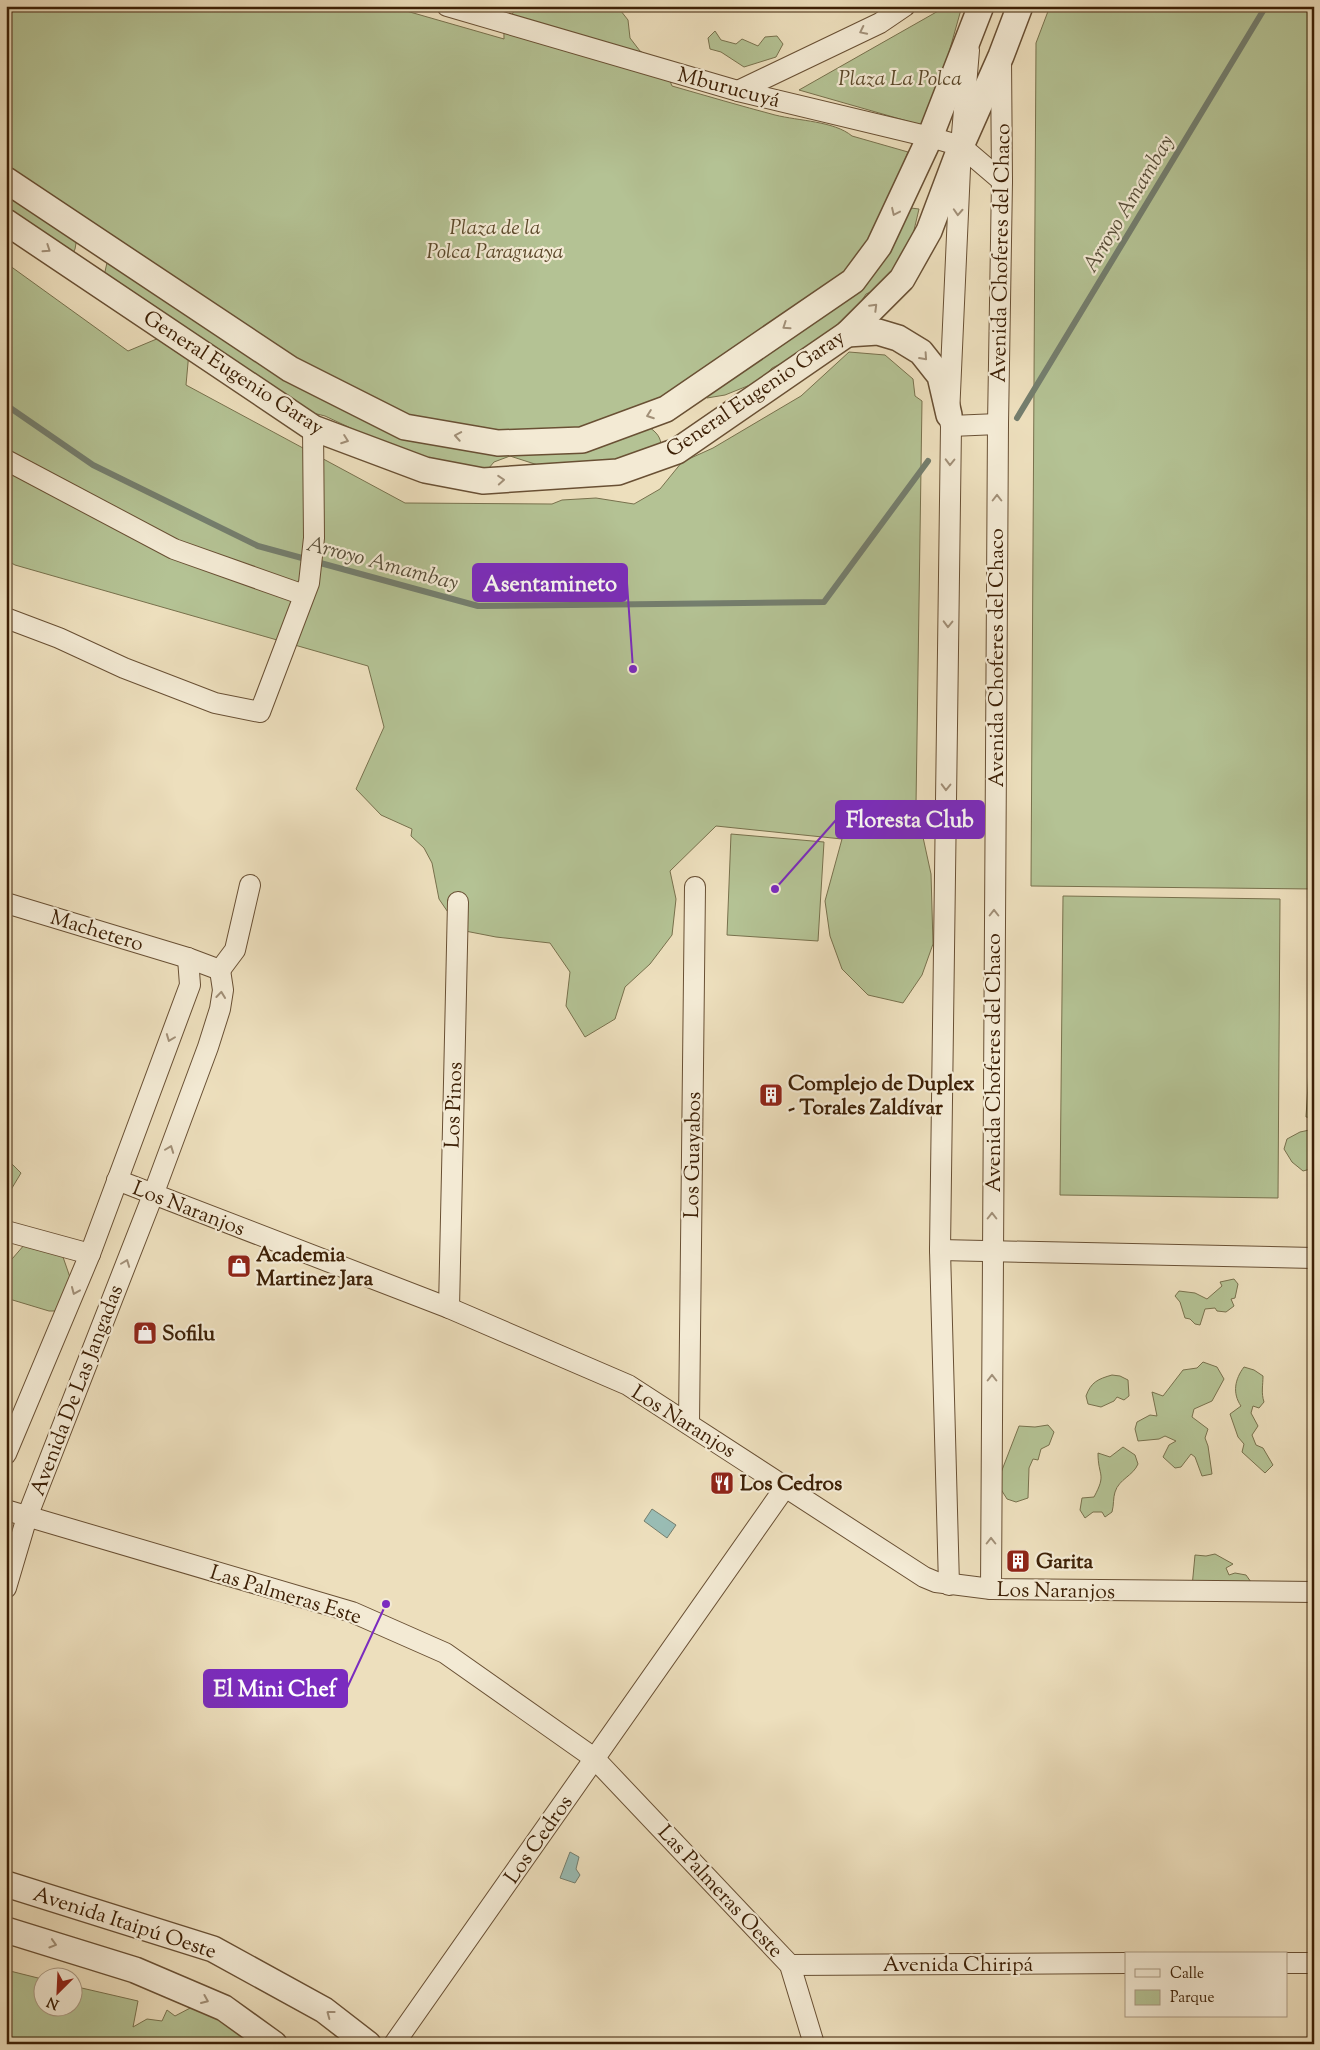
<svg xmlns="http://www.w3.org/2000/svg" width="1320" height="2050" font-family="'Sorts Mill Goudy',serif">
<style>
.green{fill:#b4c294;stroke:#78714d}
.water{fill:#99bcb4;stroke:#747e6e}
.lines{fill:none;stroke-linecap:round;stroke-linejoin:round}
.stream{stroke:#747e6e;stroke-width:6}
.minor-casing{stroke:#695034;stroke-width:22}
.tertiary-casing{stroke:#695034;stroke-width:28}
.minor{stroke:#f3ead4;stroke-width:20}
.tertiary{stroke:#f3ead4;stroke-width:25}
.oneway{stroke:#a18f77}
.labels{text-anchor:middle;stroke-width:4.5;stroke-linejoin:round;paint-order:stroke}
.park-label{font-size:21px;font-style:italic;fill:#5b482a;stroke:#f3ead4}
.street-label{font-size:21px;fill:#3d2006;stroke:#f3ead4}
.poi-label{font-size:21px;font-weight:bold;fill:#3d2006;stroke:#f3ead4;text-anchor:start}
.water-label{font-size:22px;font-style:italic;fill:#594f3a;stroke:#f3ead4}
.leader{fill:none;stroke:#7b2cbf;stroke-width:2}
.callout-dot{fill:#7b2cbf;stroke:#f3ead4;stroke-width:2}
.callout{fill:#7b2cbf;stroke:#7b2cbf;stroke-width:2}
.callout-label{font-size:22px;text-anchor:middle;font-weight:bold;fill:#fff}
</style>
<rect width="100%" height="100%" fill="#eddfbd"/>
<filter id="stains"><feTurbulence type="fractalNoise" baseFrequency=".004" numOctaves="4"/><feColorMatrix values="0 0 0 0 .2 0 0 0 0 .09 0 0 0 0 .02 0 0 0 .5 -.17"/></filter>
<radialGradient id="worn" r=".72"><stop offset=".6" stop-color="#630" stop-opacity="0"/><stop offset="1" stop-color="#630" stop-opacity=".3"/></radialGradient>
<!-- green -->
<g class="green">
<path d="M6,6h383l115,33c-1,-14 5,-24 16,-33h97l11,14 2,18 10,13 17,10 10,13 5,12c35,10 69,20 103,29 24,6 59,6 77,21l56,16 -22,53 33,4 -8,34 -29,44 -16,7 -9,14 -12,13 -42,32 -31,15 -12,13 -35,14 -18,3 -20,-16 -46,40c20,12 23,17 18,41l-115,4 -34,-11 -16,6 -11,13 -92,-28 -66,-31 -20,-5 -204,-122 8,-35 -31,-22 -3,17 -7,15 -62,-37z"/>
<path d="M947,6h15l-34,121 -129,-37z"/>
<path d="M1050,6h264v883l-283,-3 5,-843z"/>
<path d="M715,31l6,9 15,4 6,-5 16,7 7,-9 12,-1 6,8 -7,13 -32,10 -23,-15 -11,-3 -2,-11z"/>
<path d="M6,263l122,88 31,-13 30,14 -3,33 219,118 147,1 10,-4 34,-2 38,6 26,-15 22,-27 31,-14 88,-52 48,-44 36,3 28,24 2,17 7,5 -6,404 15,69 2,70 -11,31 -19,28 -35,-8 -26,-26 -12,-33 -5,-35 17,-62 -126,-13 -46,45 6,28 -4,36 -22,29 -25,23 -10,32 -30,18 -19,-31 4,-34 -20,-29 -54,-6 -36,-7 -21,-31 -7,-36 -8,-15 -13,-12 1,-7 -31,-14 -25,-26 28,-62 -16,-61 -353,-101 -9,-5z"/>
<path d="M731,834l93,8 -6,99 -91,-6z"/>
<path d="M1063,896l217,3 -2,299 -218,-3z"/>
<path d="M1314,989v129l-8,-1z"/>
<path d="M1314,1129v39l-11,3 -11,-9 -8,-13 3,-10 13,-7z"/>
<path d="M6,1158l15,15 -15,25z"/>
<path d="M31,1237l39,10 -7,10 9,26 -6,28h-17l-43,-13v-32z"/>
<path d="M1234,1279l4,5 -3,14 -4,1 3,7 -8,6 -9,-1 -2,-3 -10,1 -5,16 -5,-1 -5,-5 -5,-1 -5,-16 -5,-6 4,-5 16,2 12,6 15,-13 -2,-4z"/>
<path d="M1203,1362l14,5 7,12 -12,22 -18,8 -2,8 16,12 -3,9 3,8 4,28 -10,2 -7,-19 -4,-3 -10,13 -6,1 -12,-11 6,-12 7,-4 -11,-5 -6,3 -21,2 -3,-12 2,-7 13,-7 7,1 -5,-24 11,4 20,-26 14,-2z"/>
<path d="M1244,1367l10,3 9,6c0,9 -2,17 1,26l-5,6 -6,-2 -2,7 7,13 -6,9 4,10 7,3 10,17 -8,8 -23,-21 2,-8 -6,-7 -8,-23 11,-8c-9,-13 -6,-27 3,-39z"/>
<path d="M1112,1375l8,1 8,4 1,16 -5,4 -7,-3 -3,4 -13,6 -13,-3 -2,-8c5,-14 12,-17 26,-21z"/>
<path d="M1048,1425l6,7 -5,13 -8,4 -3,11 -5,-1 -4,9 -1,30 -12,4 -9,-3 -10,-16 22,-57 16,1z"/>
<path d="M1123,1447l12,8 3,9c-5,12 -19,15 -23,28 -2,6 -1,13 -3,20l-7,5 -3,-5h-9l-8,6 -5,-8 2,-12 12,-1c13,-24 4,-20 4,-44l12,4z"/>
<path d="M1215,1554l18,10 -7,4 3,7 6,-2 11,2 10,14 -64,-2 3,-32 11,1z"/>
<path d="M6,1970l36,9v29h30l1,-22 65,15 -5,26 14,-8 15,2 5,-11 8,6 19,-10 76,38h-264z"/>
</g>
<!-- water -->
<g class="water">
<path d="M652,1509l24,16 -9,13 -23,-17z"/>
<path d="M570,1852l9,5 -3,12 4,6 -5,8 -15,-5z"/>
</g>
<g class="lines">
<!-- stream -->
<g class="stream">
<path d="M6,405l87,60 165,81 220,60 346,-4 104,-141"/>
<path d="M1017,418l249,-412"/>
</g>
<!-- minor casing -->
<g class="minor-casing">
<g id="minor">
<path d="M447,6l291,85 192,46 31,9 41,35"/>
<path d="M738,91l142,-68 25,-17"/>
<path d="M951,426l47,-2"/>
<path d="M6,460l168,89 130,46"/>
<path d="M6,618l53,20 65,30 91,35 45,9 49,-129 5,-45 -1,-110"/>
<path d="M6,903l182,55 32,12 3,20 -3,19 -12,38 -55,148 -126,322 -21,71"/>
<path d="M220,970l15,-20 15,-65"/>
<path d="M117,1180l332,128 179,77 296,192 12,5 55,7 323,3"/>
<path d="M6,1231l84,23"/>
<path d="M940,1250l374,8"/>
<path d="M449,1308l9,-406"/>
<path d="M689,1424l6,-537"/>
<path d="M6,1454l84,-200 100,-269 -2,-27"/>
<path d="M6,1510l346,102 93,41 149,105 196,207 24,79"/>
<path d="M949,1585l-9,-335 11,-824 -2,-11 12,-269 8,-96"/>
<path d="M991,1589l7,-1165 4,-243 -1,-122"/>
<path d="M1286,1963h28"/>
<path d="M790,1965l336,-2"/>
<path d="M394,2044l392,-558"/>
</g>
</g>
<!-- tertiary casing -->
<g class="tertiary-casing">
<g id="tertiary">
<path d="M6,180l284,189 115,58 93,16 84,-3 84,-31 187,-128 26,-35 51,-109 51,-131"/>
<path d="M6,222l307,206 112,42 58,11 135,-9 59,-21 170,-117 55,-55 27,-48 32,-85 40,-90 19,-50"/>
<path d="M847,334l31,-2 20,6 23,14 19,24 9,39"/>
<path d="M6,1884l207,65 111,61 44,34"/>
<path d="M6,1930l129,40 89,38 50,36"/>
</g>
</g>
<!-- minor -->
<use href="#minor" class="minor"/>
<!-- tertiary -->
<use href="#tertiary" class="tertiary"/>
</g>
<!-- one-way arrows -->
<defs><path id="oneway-chevron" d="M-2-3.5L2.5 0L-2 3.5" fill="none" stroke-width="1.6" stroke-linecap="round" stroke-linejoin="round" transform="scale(1.25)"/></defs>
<g class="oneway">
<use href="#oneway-chevron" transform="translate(863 31) rotate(154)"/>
<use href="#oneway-chevron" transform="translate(895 212) rotate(115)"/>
<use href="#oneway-chevron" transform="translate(958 212) rotate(93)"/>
<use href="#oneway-chevron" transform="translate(47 249) rotate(34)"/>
<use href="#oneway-chevron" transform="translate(874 307) rotate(-45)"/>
<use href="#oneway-chevron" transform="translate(786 326) rotate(146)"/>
<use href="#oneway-chevron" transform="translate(924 357) rotate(48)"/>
<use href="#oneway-chevron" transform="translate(650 415) rotate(160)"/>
<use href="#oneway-chevron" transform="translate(458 436) rotate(-170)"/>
<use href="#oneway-chevron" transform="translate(345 440) rotate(20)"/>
<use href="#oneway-chevron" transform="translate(950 462) rotate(91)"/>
<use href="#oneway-chevron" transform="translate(501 480) rotate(-4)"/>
<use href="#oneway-chevron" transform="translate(997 498) rotate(-90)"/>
<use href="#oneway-chevron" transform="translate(948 624) rotate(91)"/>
<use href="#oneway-chevron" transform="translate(946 787) rotate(91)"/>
<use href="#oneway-chevron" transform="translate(994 913) rotate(-90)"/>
<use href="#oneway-chevron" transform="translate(221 995) rotate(-84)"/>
<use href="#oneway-chevron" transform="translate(170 1038) rotate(111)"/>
<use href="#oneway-chevron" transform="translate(170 1149) rotate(-69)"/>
<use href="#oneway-chevron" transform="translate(992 1216) rotate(-90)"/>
<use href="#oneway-chevron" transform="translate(126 1263) rotate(-69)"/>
<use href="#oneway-chevron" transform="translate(75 1291) rotate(113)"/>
<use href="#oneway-chevron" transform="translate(992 1378) rotate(-90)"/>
<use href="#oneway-chevron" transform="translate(991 1541) rotate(-90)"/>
<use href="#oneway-chevron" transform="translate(53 1944) rotate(17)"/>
<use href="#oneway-chevron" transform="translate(205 2000) rotate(23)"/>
<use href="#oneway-chevron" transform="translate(330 2014) rotate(-143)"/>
</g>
<!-- icons -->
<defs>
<g id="building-square" transform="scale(1.25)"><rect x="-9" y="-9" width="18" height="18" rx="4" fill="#8f2418" stroke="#f3ead4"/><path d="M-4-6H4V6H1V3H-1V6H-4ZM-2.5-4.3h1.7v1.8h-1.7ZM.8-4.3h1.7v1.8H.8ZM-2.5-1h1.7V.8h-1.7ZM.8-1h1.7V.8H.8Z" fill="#fff"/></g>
<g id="shop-square" transform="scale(1.25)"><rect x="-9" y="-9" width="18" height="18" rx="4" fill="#8f2418" stroke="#f3ead4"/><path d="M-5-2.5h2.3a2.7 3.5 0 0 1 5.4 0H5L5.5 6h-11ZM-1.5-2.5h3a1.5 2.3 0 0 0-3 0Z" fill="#fff"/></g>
<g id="restaurant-square" transform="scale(1.25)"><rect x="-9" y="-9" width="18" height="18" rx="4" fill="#8f2418" stroke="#f3ead4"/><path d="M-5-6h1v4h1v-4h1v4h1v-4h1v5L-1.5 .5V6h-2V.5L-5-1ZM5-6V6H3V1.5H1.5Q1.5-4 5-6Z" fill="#fff"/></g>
</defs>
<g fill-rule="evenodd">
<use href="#building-square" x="771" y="1095"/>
<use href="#shop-square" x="239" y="1266"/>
<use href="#shop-square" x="145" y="1333"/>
<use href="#restaurant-square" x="722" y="1483"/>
<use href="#building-square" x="1018" y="1561"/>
</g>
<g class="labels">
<!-- park labels -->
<g class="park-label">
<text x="900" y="85">Plaza La Polca</text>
<text x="495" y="234">Plaza de la<tspan x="495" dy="24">Polca Paraguaya</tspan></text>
</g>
<!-- street labels -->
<g class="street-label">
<text transform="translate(729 87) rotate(15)" y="7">Mburucuyá</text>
<text transform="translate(1000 253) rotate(-89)" y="7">Avenida Choferes del Chaco</text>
<text transform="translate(234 372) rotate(33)" y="7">General Eugenio Garay</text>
<text transform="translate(755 393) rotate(-34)" y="7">General Eugenio Garay</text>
<text transform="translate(996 658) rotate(-90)" y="7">Avenida Choferes del Chaco</text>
<text transform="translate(97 930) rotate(17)" y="7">Machetero</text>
<text transform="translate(993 1063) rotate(-90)" y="7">Avenida Choferes del Chaco</text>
<text transform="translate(453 1105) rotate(-88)" y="7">Los Pinos</text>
<text transform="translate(692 1155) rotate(-89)" y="7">Los Guayabos</text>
<text transform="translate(189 1208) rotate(21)" y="7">Los Naranjos</text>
<text transform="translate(76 1390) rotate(-69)" y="7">Avenida De Las Jangadas</text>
<text transform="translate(684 1421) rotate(32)" y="7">Los Naranjos</text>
<text transform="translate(1056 1590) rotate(1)" y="7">Los Naranjos</text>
<text transform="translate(286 1594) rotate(17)" y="7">Las Palmeras Este</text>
<text transform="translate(538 1839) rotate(-55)" y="7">Los Cedros</text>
<text transform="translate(721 1891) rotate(47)" y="7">Las Palmeras Oeste</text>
<text transform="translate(125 1922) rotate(18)" y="7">Avenida Itaipú Oeste</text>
<text x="958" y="1971">Avenida Chiripá</text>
</g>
<!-- poi labels -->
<g class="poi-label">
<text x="788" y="1090">Complejo de Duplex<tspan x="788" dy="24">- Torales Zaldívar</tspan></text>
<text x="256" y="1261">Academia<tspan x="256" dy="24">Martinez Jara</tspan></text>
<text x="162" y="1340">Sofilu</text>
<text x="740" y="1490">Los Cedros</text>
<text x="1036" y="1568">Garita</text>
</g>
<!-- water labels -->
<g class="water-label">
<text transform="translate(1127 203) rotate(-59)" y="8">Arroyo Amambay</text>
<text transform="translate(383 562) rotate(15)" y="8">Arroyo Amambay</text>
</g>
</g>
<!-- callouts -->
<path class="leader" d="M633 669L627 583M775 889L836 820M386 1604L347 1688"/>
<g class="callout-dot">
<circle cx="633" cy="669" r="5"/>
<circle cx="775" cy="889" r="5"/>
<circle cx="386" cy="1604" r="5"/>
</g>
<g class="callout">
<rect x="473" y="564" width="154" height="37" rx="5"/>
<rect x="836" y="801" width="148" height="37" rx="5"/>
<rect x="204" y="1670" width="143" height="37" rx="5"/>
</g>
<g class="callout-label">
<text x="550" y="591">Asentamineto</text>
<text x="910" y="827">Floresta Club</text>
<text x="275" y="1696">El Mini Chef</text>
</g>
<!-- margin -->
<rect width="1320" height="2050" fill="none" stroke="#eddfbd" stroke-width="25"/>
<rect x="8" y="8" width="1305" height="2035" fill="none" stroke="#3d2006" stroke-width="2.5"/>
<rect x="12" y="12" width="1295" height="2025" fill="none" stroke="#3d2006"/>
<!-- legend -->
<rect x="1125" y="1952" width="162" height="65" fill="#f3ead4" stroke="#aa9982"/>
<rect x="1135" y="1969" width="25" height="8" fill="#f3ead4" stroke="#aa9982"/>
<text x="1170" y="1978" font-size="15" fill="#3d2006">Calle</text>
<rect x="1135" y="1990" width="25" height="15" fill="#b4c294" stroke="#aa9982"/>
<text x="1170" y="2002" font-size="15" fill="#3d2006">Parque</text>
<!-- north arrow -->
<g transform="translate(58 1992) rotate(204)"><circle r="24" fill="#f3ead4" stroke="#aa9982"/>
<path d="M0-4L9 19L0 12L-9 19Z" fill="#8f2418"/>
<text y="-8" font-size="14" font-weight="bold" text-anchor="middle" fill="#3d2006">N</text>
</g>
<rect width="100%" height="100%" filter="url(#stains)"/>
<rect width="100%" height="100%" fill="url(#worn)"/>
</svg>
